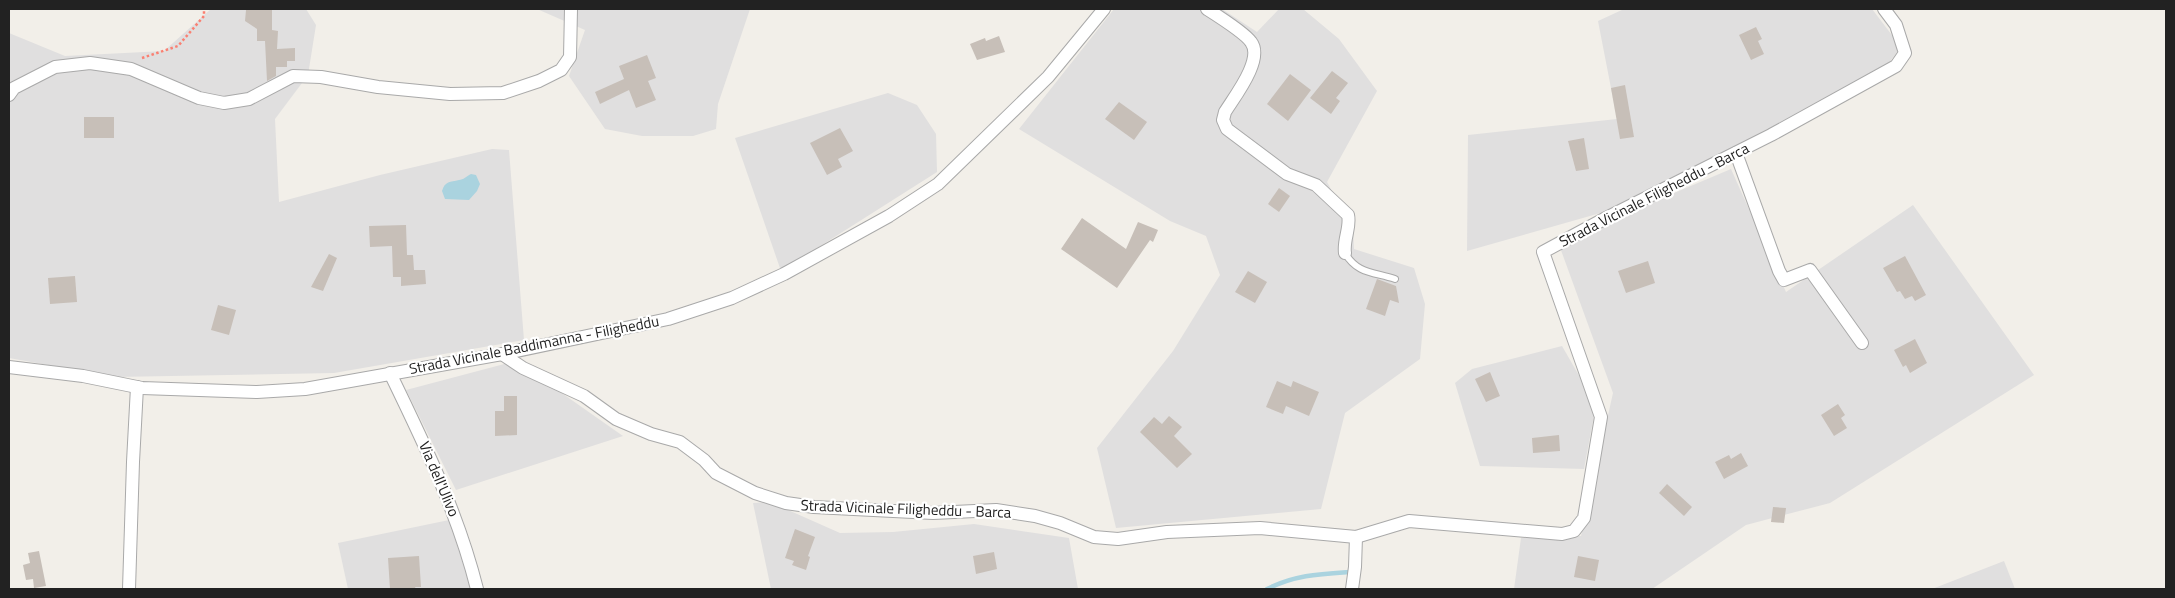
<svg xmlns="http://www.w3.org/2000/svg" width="2175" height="598" font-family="'Titillium Web',sans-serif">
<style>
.residential{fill:#e0dfdf}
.water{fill:#aad3df}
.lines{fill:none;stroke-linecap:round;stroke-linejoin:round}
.stream{stroke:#aad3df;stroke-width:4.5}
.building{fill:#c7bfb8}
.service-casing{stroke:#a9a9a9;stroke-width:8}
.minor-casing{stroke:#a9a9a9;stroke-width:14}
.path{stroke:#fa8072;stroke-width:2.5;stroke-dasharray:2.5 2.5;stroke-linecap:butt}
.service{stroke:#fff;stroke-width:6}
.minor{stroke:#fff;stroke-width:12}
.labels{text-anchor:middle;stroke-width:4.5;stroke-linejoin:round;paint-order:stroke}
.street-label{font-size:15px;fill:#222;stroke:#fff}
</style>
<rect width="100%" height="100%" fill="#f2efe9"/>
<!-- residential -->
<g class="residential">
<path d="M211,9h95l10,16 -8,50 -33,44 4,83 101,-27 112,-26 17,1 15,190 -190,33 -219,4 -106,-19v-325l56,23 99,-5z"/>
<path d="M537,9h213l-32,95 -2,25 -23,7h-51l-37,-7 -36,-53 16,-46z"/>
<path d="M1114,9h108l35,23 22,-23h24l36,30 38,52 -50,91 26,47 1,20 60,19 11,36 -5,55 -75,54 -24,96 -205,19 -19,-80 76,-97 47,-76 -14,-39 -36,-15 -151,-92z"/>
<path d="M1624,9h248l29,38 -13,17 -125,71 -152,75 -144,41 1,-116 149,-16 -19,-98z"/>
<path d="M888,93l29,12 19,29 1,38 -156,99 -46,-133z"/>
<path d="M1731,169l55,123 127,-87 121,170 -204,128 -84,22 -94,64h-138l7,-51 60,-2 32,-143 -55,-151z"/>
<path d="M1562,346l34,59 -12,64 -104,-3 -25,-83 17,-14z"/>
<path d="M516,361l107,75 -167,54 -50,-100z"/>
<path d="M770,502l70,31 53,-1 81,-8 95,14 9,51h-307l-18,-86z"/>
<path d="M454,519l16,70h-122l-10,-46z"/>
<path d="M2004,561l11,28h-83z"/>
</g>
<!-- water -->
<path class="water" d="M471,174l5,1 4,9 -3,7 -8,9 -24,-1 -3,-8c3,-10 8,-9 17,-11 4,0 8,-4 12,-6z"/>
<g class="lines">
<!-- stream -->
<path class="stream" d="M1267,589c28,-14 52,-15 83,-17"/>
</g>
<!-- building -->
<g class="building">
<path d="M272,9v21l6,1 -1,18 18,-1v13h-8v6h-11v9l-9,5 -2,-40h-8v-12l-12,-8 1,-11z"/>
<path d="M1756,27l6,12 -4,2 6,13 -13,6 -12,-25z"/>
<path d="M999,36l6,16 -28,8 -7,-16 15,-6 1,3z"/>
<path d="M647,55l9,23 -8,3 8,19 -20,8 -7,-18 -29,14 -5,-12 29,-13 -5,-13z"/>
<path d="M1332,71l16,12 -12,15 4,3 -9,13 -21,-16z"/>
<path d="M1290,74l21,16 -23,31 -21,-17z"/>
<path d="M1625,85l9,52 -14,2 -9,-51z"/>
<path d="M1119,102l28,20 -13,18 -29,-21z"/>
<rect x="84" y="117" width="30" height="21"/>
<path d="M840,128l13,23 -15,8 4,8 -15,8 -17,-32z"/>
<path d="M1584,138l5,31 -13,2 -8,-30z"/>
<path d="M1279,188l11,8 -11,16 -11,-8z"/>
<path d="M1082,218l44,31 12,-27 20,8 -5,12 -3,-2 -33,48 -56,-39z"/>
<path d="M406,225l1,30h6l1,15h11l1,14 -25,2v-9h-8l-1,-31 -22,1 -1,-21z"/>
<path d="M329,254l8,4 -14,33 -12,-4z"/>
<path d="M1905,256l21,39 -11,6 -3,-5 -7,3 -5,-8 -3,1 -14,-24z"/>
<path d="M1648,261l7,22 -29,10 -8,-22z"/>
<path d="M1248,271l19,11 -12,21 -20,-11z"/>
<path d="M75,276l2,26 -27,2 -2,-26z"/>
<path d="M1377,279l19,7 3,17 -9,-3 -5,16 -19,-7z"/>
<path d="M218,305l18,5 -7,25 -18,-5z"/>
<path d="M1915,339l12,24 -17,10 -4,-8 -3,2 -9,-17z"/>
<path d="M1490,372l10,24 -14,6 -11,-23z"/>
<path d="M1277,381l14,6 2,-6 26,11 -10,24 -23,-10 -3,8 -17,-7z"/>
<path d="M504,396h13v39l-22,1v-25h9z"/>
<path d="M1838,404l7,11 -4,3 6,10 -13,8 -13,-21z"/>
<path d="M1169,416l13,11 -8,9 18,18 -15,14 -37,-36 14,-15 8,7z"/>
<path d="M1559,435l1,16 -27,2 -1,-15z"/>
<path d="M1741,453l7,13 -24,13 -9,-17 14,-7 2,4z"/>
<path d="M1667,484l25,23 -8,9 -25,-23z"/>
<path d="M1773,507l13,1 -2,15 -13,-1z"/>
<path d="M795,529l20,8 -7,19 2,1 -4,13 -14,-5 2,-4 -9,-3z"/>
<path d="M39,551l7,35 -12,2 -1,-9 -7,1 -3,-15 7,-2 -2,-10z"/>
<path d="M994,552l3,17 -21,5 -3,-18z"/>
<path d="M419,556l2,31h-6l1,2h-26l-2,-31z"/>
<path d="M1578,556l21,4 -4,21 -21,-4z"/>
</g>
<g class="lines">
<!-- service casing -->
<g class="service-casing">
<path id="service" d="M1345,253c12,21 29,19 50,26"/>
</g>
<!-- minor casing -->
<g class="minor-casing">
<g id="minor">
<path d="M1207,9c11,7 38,24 44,33 13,17 -16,54 -26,70l-2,8 4,9 60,45 29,11 32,30c3,12 -5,25 -3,38"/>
<path d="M9,95l5,-7 41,-21 35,-4 41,6 68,29 25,5 25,-4 44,-23 28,1 57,10 72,7 53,-1 36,-12 22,-11 9,-13 1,-48"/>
<path d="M1736,153l43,118 5,9 26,-10 52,73"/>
<path d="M502,354l21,14 61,28 32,23 35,15 29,8 24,18 12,13 39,20 31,10 28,4 119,6 63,-3 39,6 25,7 34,14 24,2 49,-7 93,-4 96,9 53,-16 153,13 12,-3 10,-13 17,-101 -58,-165 63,-34 165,-83 125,-69 9,-13 -9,-28 -12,-16"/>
<path d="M9,367l74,9 59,12 115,4 48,-3 197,-35 166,-35 64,-21 52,-24 105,-58 49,-32 110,-107 56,-68"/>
<path d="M390,373c34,70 68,140 87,216"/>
<path d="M129,589l4,-127 4,-75"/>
<path d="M1352,589l3,-22 1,-30"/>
</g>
</g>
<!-- path -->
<path class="path" d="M142,58l36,-12 26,-30v-7"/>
<!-- service -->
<use href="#service" class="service"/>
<!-- minor -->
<use href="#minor" class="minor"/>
</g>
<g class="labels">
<!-- street labels -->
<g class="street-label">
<text transform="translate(1654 195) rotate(-27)" y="5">Strada Vicinale Filigheddu - Barca</text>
<text transform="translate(534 345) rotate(-11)" y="5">Strada Vicinale Baddimanna - Filigheddu</text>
<text transform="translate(439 479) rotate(67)" y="5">Via dell'Ulivo</text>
<text transform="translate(906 509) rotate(2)" y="5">Strada Vicinale Filigheddu - Barca</text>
</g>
</g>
<!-- border -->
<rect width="2175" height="598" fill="none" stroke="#222222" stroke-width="20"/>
</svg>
